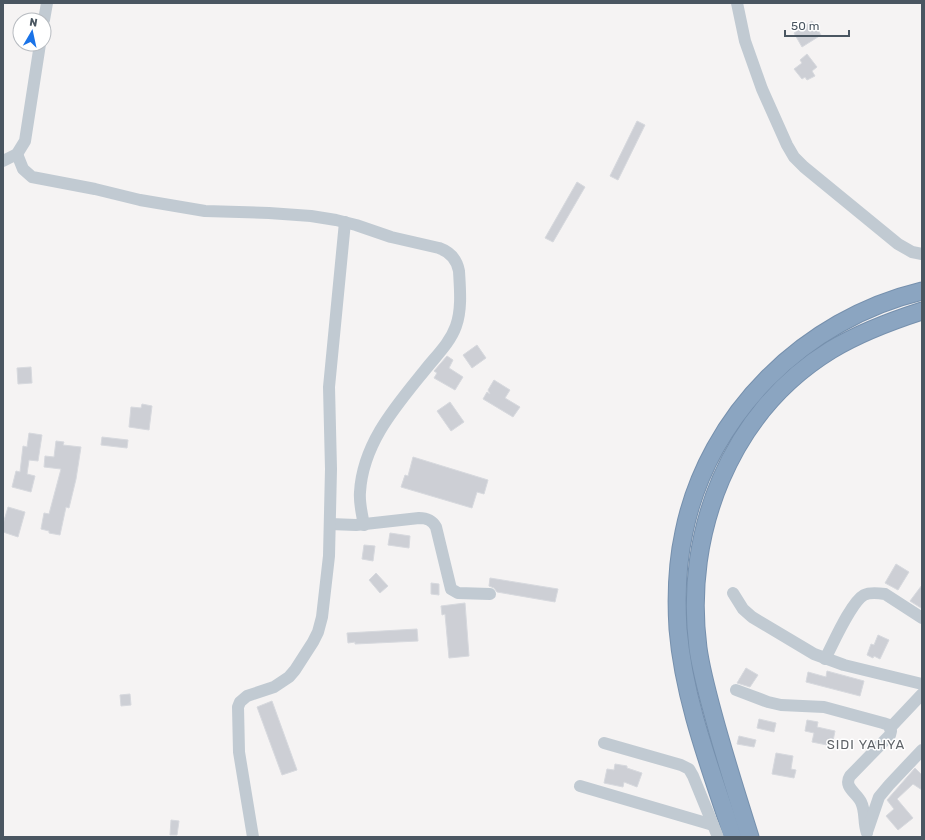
<svg xmlns="http://www.w3.org/2000/svg" width="925" height="840" font-family="Rubik,sans-serif">
<style>
.building{fill:#cdcfd5;stroke:#d7d9de}
.lines{fill:none;stroke-linecap:round;stroke-linejoin:round}
.highway-casing{stroke:#7690ad;stroke-width:19}
.minor{stroke:#c1cad2;stroke-width:12}
.highway{stroke:#8ba5c1;stroke-width:17}
.labels{text-anchor:middle;stroke-width:3;stroke-linejoin:round;paint-order:stroke}
.quarter-label{font-size:13px;letter-spacing:1px;fill:#5f6368;stroke:#fff}
</style>
<rect width="100%" height="100%" fill="#f5f3f3"/>
<!-- building -->
<g class="building">
<path d="M812,21l9,14 -19,12 -8,-14z"/>
<path d="M807,54l10,13 -5,4 3,5 -8,4 -2,-3 -3,2 -8,-10 8,-6 -2,-3z"/>
<path d="M637,121l8,4 -27,55 -8,-4z"/>
<path d="M577,182l8,5 -32,55 -8,-4z"/>
<path d="M477,345l9,13 -14,10 -9,-13z"/>
<path d="M447,356l6,4 -4,8 14,9 -8,13 -21,-12 3,-5 -3,-2z"/>
<path d="M31,367l1,16 -14,1 -1,-16z"/>
<path d="M494,380l16,10 -5,8 15,9 -7,10 -30,-18 4,-7 3,2 -2,-4z"/>
<path d="M450,402l14,20 -13,9 -14,-20z"/>
<path d="M142,404l10,2 -3,24 -20,-3 2,-20 10,1z"/>
<path d="M29,433l13,2 -4,26 -9,-1 -2,14 8,2 -4,16 -19,-5 4,-16 4,1 3,-26 4,1z"/>
<path d="M102,437l26,3 -1,8 -26,-3z"/>
<path d="M56,441l8,1 -1,3 18,2 -5,32 -7,29 -3,-1 -6,28 -11,-2v-2l-8,-2 3,-16 5,1 12,-45 -17,-2 1,-11 9,1z"/>
<path d="M413,457l75,23 -4,14 -7,-2 -5,16 -71,-21 4,-12 3,1z"/>
<path d="M8,507l17,5 -7,25 -15,-5v-8z"/>
<path d="M390,533l20,3 -1,12 -21,-3z"/>
<path d="M364,545l11,1 -2,15 -11,-2z"/>
<path d="M896,564l13,8 -11,18 -13,-7z"/>
<path d="M376,573l12,13 -8,7 -11,-13z"/>
<path d="M490,578l68,11 -3,13 -58,-10 -3,-4 -5,-2z"/>
<path d="M431,583l8,1v11l-8,-1z"/>
<path d="M922,585v22l-1,1 -11,-7z"/>
<path d="M465,603l4,53 -20,2 -4,-44 -3,1 -1,-9z"/>
<path d="M417,629l1,12 -63,3v-2l-7,1 -1,-10z"/>
<path d="M878,635l11,5 -9,19 -6,-3 -1,2 -6,-3 4,-11 3,1z"/>
<path d="M746,668l12,7 -8,12 -13,-4z"/>
<path d="M827,671l37,10 -4,15 -54,-14 2,-10 18,5z"/>
<path d="M130,694l1,11 -10,1 -1,-11z"/>
<path d="M272,701l25,69 -15,5 -25,-68z"/>
<path d="M759,719l17,4 -2,9 -17,-4z"/>
<path d="M807,720l11,2 -1,5 18,4 -3,15 -20,-4 2,-9 -9,-2z"/>
<path d="M739,736l17,4 -2,7 -17,-3z"/>
<path d="M776,753l17,3 -2,13 5,1 -2,8 -22,-4z"/>
<path d="M615,764l12,2v2l15,5 -5,14 -13,-5 -1,5 -19,-4 3,-14 7,1z"/>
<path d="M915,768l7,7v15l-9,-6 -16,15 16,19 -15,12 -12,-14 8,-7 -7,-9z"/>
<path d="M171,820l8,1 -2,14h-7z"/>
</g>
<g class="lines">
<!-- highway casing -->
<g class="highway-casing">
<g id="highway">
<path d="M733,837c-22,-67 -49,-136 -55,-208 -2,-32 -1,-65 6,-97 24,-118 121,-213 238,-241"/>
<path d="M750,837c-13,-41 -26,-82 -37,-123 -6,-22 -12,-44 -15,-66 -15,-115 32,-236 133,-298 28,-17 60,-29 91,-39"/>
</g>
</g>
<!-- minor -->
<g class="minor">
<path d="M737,3l8,38 17,48 25,56 7,12 10,10 94,77 14,8 10,2"/>
<path d="M44,20l3,-17"/>
<path d="M17,154l6,15 9,8 63,12 45,11 65,11 64,2 42,3 25,4 20,5 35,12 48,11c11,4 18,12 20,23 1,18 3,38 -3,55 -6,17 -20,30 -31,44 -29,36 -62,73 -65,122 -1,11 2,22 4,33"/>
<path d="M3,161l14,-7 8,-13 15,-97"/>
<path d="M330,524l26,1 63,-7c8,0 13,2 17,9l15,62 7,4 32,1"/>
<path d="M733,593l10,16 9,8 62,37 30,11 78,19"/>
<path d="M825,659c8,-15 26,-57 39,-64 6,-3 14,-2 21,-1l37,24"/>
<path d="M736,690l32,12 13,3 43,2 59,16 6,2 2,6 -1,4 -40,41c-7,11 7,17 11,26 5,10 2,21 6,31"/>
<path d="M890,728l32,-34"/>
<path d="M604,743l77,22 8,4 4,7 25,61"/>
<path d="M580,786l133,39"/>
<path d="M867,832l12,-35 10,-12 33,-35"/>
<path d="M253,837l-14,-85 -1,-45 2,-5 7,-6 27,-9 15,-10 6,-7 18,-28 5,-10 4,-15 7,-61 2,-87 -2,-82 16,-165"/>
</g>
<!-- highway -->
<use href="#highway" class="highway"/>
</g>
<g class="labels">
<!-- quarter labels -->
<g class="quarter-label">
<text x="866" y="749">SIDI YAHYA</text>
</g>
</g>
<!-- border -->
<rect width="925" height="840" fill="none" stroke="#4a5661" stroke-width="8"/>
<!-- north arrow -->
<g transform="translate(32 32) rotate(9)"><circle r="19" fill="#ffffff" stroke="#b7bbc0"/>
<path d="M0-3L7 15L0 10L-7 15Z" fill="#1a73e8"/>
<text y="-6" font-size="11" font-weight="bold" text-anchor="middle" fill="#4a5661">N</text>
</g>
<!-- scale -->
<path d="M785 30v6h64v-6" fill="none" stroke="#4a5661" stroke-width="2"/>
<text x="791" y="30" font-size="12" fill="#4a5661" stroke="#ffffff" stroke-width="3" paint-order="stroke">50 m</text>
</svg>
